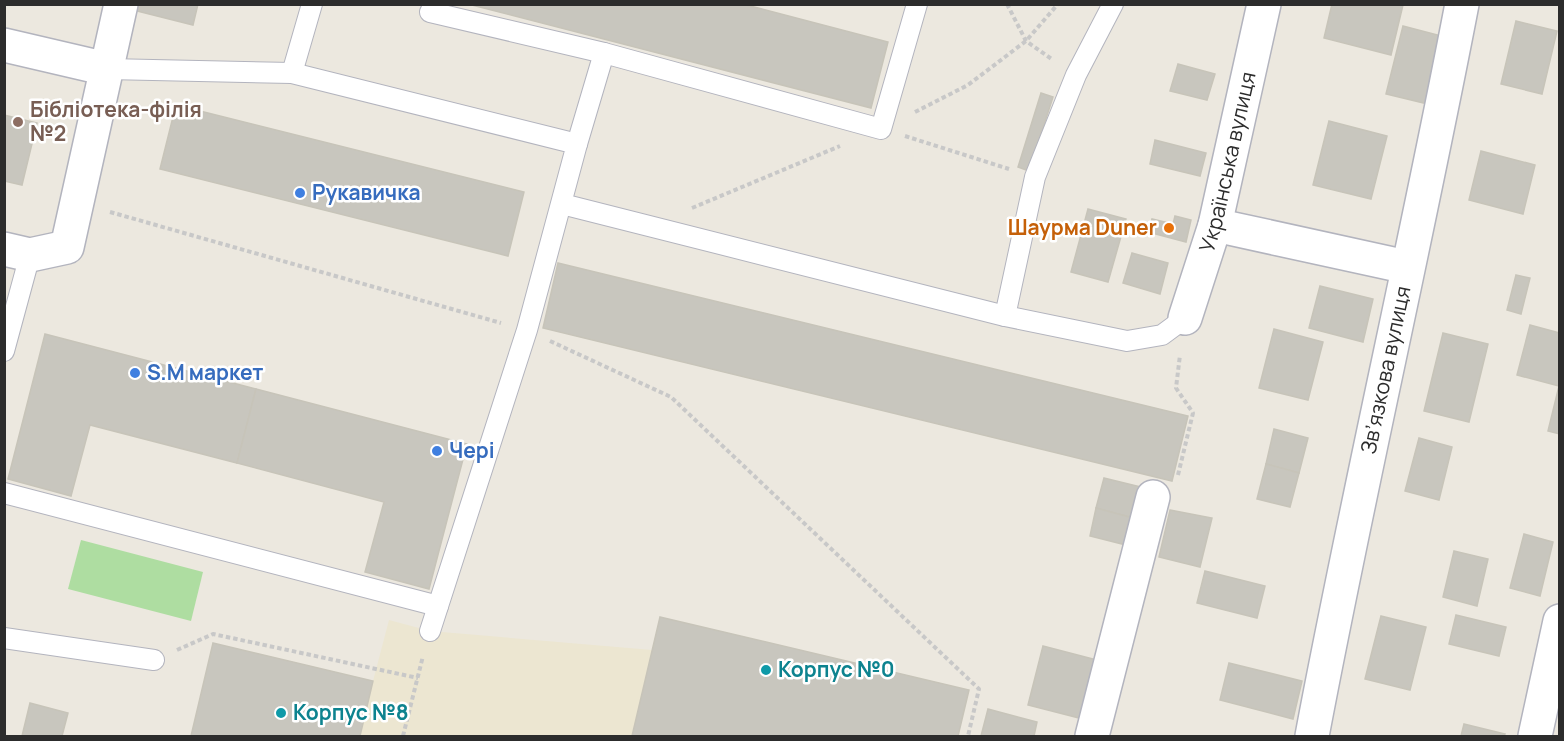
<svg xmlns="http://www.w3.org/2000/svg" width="1564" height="741" font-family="Manrope,sans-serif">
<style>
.education{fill:#ece6d1}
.green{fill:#aedda1}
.building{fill:#c8c6be;stroke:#c7c4b9;stroke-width:1.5}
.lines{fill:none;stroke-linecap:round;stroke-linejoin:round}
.service-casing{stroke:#b3b4be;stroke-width:22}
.minor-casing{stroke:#b3b4be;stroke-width:36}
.path{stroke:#c8c8c8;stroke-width:4;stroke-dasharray:4.5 3;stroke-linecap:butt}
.service{stroke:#fff;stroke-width:20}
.minor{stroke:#fff;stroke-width:33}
.education-dot{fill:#8d6e63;stroke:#fff;stroke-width:2}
.shop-dot{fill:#3f7fe0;stroke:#fff;stroke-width:2}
.food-dot{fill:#e8710a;stroke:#fff;stroke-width:2}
.culture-dot{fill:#0f9aa8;stroke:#fff;stroke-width:2}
.labels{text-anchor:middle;stroke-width:5;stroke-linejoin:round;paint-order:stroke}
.education-label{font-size:21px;font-weight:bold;fill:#785e54;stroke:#fff;text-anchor:start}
.street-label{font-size:21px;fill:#2c2c2c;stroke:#fff}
.shop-label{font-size:21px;font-weight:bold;fill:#366cbe;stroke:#fff;text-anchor:start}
.food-label{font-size:21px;font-weight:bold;fill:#c56008;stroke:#fff;text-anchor:end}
.culture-label{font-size:21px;font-weight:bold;fill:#0d838f;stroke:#fff;text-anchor:start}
</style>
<rect width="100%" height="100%" fill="#ece8df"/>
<!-- education -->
<path class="education" d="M660,617l309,73 -11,46h-767l22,-93 160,38 16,-61 41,11 222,19z"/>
<!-- green -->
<path class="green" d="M81,540l122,32 -12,49 -123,-32z"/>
<!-- building -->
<g class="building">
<path d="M135,4h63l-5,21 -60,-15z"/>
<path d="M468,4h275l145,38 -17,66z"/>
<path d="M1332,4l71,1 -12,50 -67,-17z"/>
<path d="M1516,21l41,10 -15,63 -41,-10z"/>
<path d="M1403,26l46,12 -17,67 -46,-11z"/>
<path d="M1178,64l37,10 -8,26 -37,-9z"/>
<path d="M1041,93l12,4 -24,74 -11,-4z"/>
<path d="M176,105l348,87 -16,64 -348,-87z"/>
<path d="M4,115l33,8 -15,62 -18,-4z"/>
<path d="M1329,121l58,15 -16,63 -58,-14z"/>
<path d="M1155,140l51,13 -6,23 -50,-12z"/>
<path d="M1481,151l54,14 -12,49 -54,-14z"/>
<path d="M1088,209l38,10 -18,63 -37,-10z"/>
<path d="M1175,216l16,4 -5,22 -38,-10 4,-13 21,5z"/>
<path d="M1132,253l36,10 -8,31 -37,-11z"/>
<path d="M558,263l630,153 -16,65 -629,-153z"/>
<path d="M1516,275l14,3 -9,36 -14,-4z"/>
<path d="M1320,286l53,13 -10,43 -54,-14z"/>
<path d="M1530,325l30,8v101l-12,-3 11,-45 -42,-11z"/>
<path d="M1274,329l49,13 -15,58 -49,-12z"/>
<path d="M1443,333l45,11 -19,78 -45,-11z"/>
<path d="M45,334l211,55 -19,74 -147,-38 -19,71 -63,-17z"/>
<path d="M256,389l211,55 -38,145 -64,-17 19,-70 -147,-39z"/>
<path d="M1274,429l34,9 -9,35 -33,-9z"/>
<path d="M1419,438l33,9 -13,53 -34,-9z"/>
<path d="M1266,464l33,9 -9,34 -33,-8z"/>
<path d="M1104,478l37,9 -8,31 -37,-10z"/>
<path d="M1096,508l37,10 -7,27 -36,-9z"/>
<path d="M1170,510l42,8 -12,49 -41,-10z"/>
<path d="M1524,534l29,8 -13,54 -30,-8z"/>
<path d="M1454,551l34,8 -11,47 -34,-9z"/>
<path d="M1205,571l60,15 -8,32 -60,-15z"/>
<path d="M1456,615l50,12 -7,29 -50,-12z"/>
<path d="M1381,616l45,11 -16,63 -45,-11z"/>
<path d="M660,617l309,73 -11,46h-326z"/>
<path d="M213,643l160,38 -13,55h-169z"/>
<path d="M1043,646l54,14 -14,59 -55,-14z"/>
<path d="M1229,663l73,18 -9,38 -73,-19z"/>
<path d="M30,703l38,10 -6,23h-40z"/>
<path d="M988,709l49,13 -3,14h-53z"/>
<path d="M1464,724l41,10 -1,2h-43z"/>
</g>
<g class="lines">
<!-- service casing -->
<g class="service-casing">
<g id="service">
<path d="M430,12l174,41 277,76 36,-125"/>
<path d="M107,69l185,4 285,71 -50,186 -97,301"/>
<path d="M292,73l20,-69"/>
<path d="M577,144l27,-91"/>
<path d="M562,204l443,112 122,25 35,-6 23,-17"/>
<path d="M1005,316l30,-139 41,-102 37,-71"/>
<path d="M4,351l26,-96"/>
<path d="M4,493l434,113"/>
<path d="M4,638l150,22"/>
</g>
</g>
<!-- minor casing -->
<g class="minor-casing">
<g id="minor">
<path d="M4,45l103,24"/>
<path d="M1215,225l192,42"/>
<path d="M4,249l26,6 37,-8 54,-243"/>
<path id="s1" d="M1185,318l30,-93 49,-221"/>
<path d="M1092,736l61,-239"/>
<path d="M1312,736c46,-244 103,-487 150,-732"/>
<path d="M1535,736l25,-115"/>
</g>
</g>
<!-- path -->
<g class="path">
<path d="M1007,4l19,37 27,19"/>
<path d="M915,112l53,-27 58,-44 32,-37"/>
<path d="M905,136l104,33"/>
<path d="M692,208l148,-62"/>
<path d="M110,212l391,111"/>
<path d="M550,341l121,56 308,292 -11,47"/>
<path d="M1178,475l15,-62 -17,-25 4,-33"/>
<path d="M177,650l36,-16 205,44"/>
<path d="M403,736l20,-80"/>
</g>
<!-- service -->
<use href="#service" class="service"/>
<!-- minor -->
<use href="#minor" class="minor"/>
</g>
<!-- markers -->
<circle class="education-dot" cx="18" cy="122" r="6"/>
<g class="shop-dot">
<circle cx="300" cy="193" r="6"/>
<circle cx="135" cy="373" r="6"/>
<circle cx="437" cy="451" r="6"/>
</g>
<circle class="food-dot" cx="1169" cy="228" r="6"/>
<g class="culture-dot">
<circle cx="766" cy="670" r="6"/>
<circle cx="281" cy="713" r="6"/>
</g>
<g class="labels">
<!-- education labels -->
<g class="education-label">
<text x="30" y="117">Бібліотека-філія<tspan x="30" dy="24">№2</tspan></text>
</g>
<!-- street labels -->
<g class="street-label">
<text dy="7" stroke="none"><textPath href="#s1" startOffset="162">Українська вулиця</textPath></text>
<text transform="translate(1386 370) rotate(-78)" y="7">Звʼязкова вулиця</text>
</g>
<!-- shop labels -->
<g class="shop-label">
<text x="312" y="200">Рукавичка</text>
<text x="147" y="380">S.M маркет</text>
<text x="449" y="458">Чері</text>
</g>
<!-- food labels -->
<g class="food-label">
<text x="1157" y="235">Шаурма Duner</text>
</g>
<!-- culture labels -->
<g class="culture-label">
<text x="778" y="677">Корпус №0</text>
<text x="293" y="720">Корпус №8</text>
</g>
</g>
<!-- border -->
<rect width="1564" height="741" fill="none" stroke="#2c2c2c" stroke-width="12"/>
</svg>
